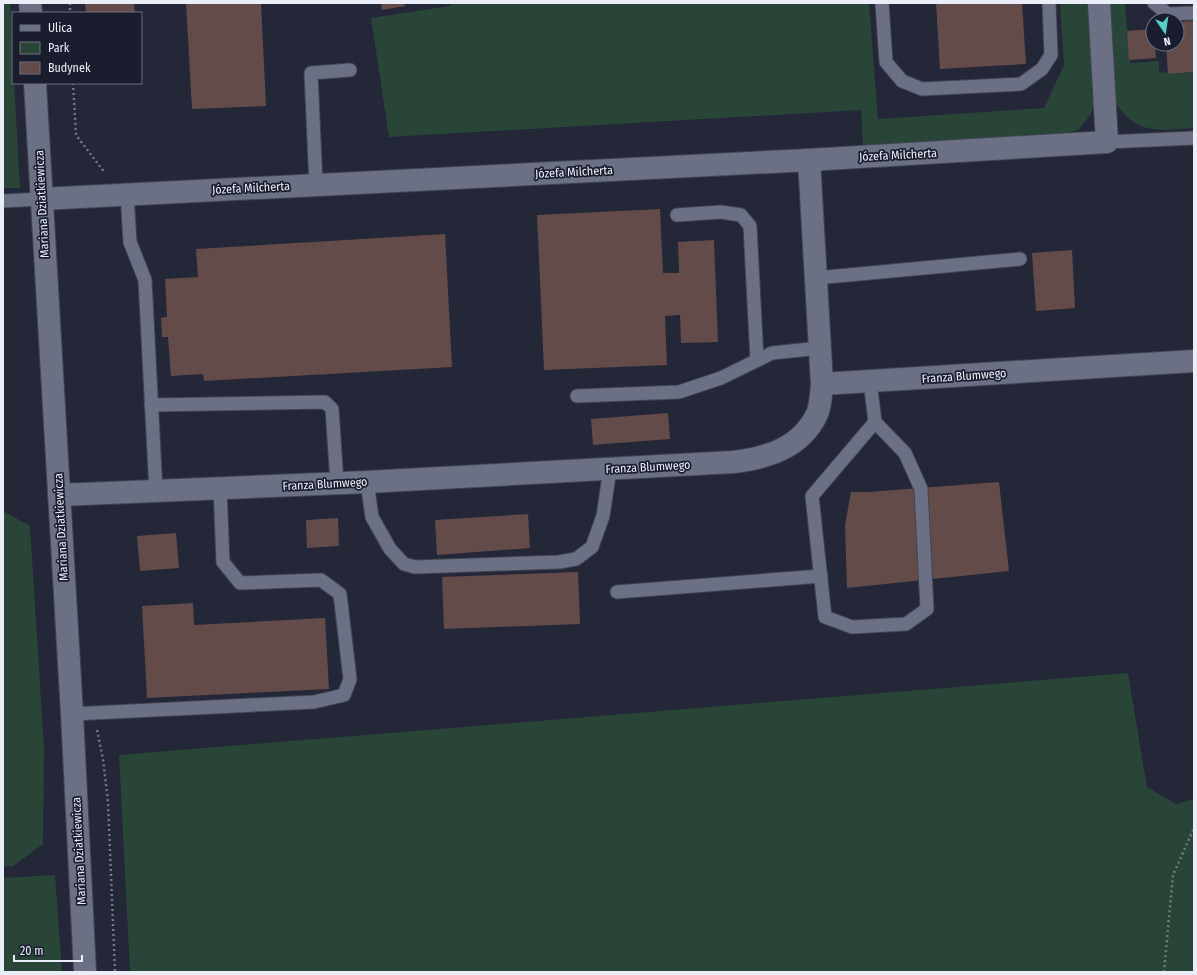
<svg xmlns="http://www.w3.org/2000/svg" width="1197" height="975" font-family="'Fira Sans Condensed',sans-serif">
<style>
.green{fill:#294538}
.building{fill:#634b49}
.lines{fill:none;stroke-linecap:round;stroke-linejoin:round}
.service-casing{stroke:#414553;stroke-width:15}
.minor-casing{stroke:#414553;stroke-width:24}
.tertiary-casing{stroke:#414553;stroke-width:24}
.path{stroke:#747887;stroke-width:2.5;stroke-dasharray:2 3;stroke-linecap:butt}
.service{stroke:#6b7085;stroke-width:13}
.minor{stroke:#6b7085;stroke-width:22}
.tertiary{stroke:#6b7085;stroke-width:22}
.labels{text-anchor:middle;stroke-width:3.5;stroke-linejoin:round;paint-order:stroke}
.street-label{font-size:12px;fill:#eaeef9;stroke:#191d2e}
</style>
<rect width="100%" height="100%" fill="#232738"/>
<!-- green -->
<g class="green">
<path d="M3,3h7l3,58v22h1l6,105h-17z"/>
<path d="M450,3h419l9,116 166,-11 20,-43 -4,-62h32l3,100 -4,11 -12,15 -16,7 -200,10 -2,-36 -472,27 -18,-119 79,-12z"/>
<path d="M1105,3h20l5,60 29,-2v12l9,-1v2l26,-2v56c-35,2 -59,8 -79,-27z"/>
<path d="M3,511l27,15 14,223 -1,95 -30,22 -10,1z"/>
<path d="M1128,673l19,114 29,17 18,-5v173h-1064l-11,-217z"/>
<path d="M55,875l7,97h-59v-94z"/>
</g>
<!-- building -->
<g class="building">
<path d="M85,3h49l1,10h-49z"/>
<path d="M186,3h75l5,103 -74,3z"/>
<path d="M381,3h23l1,3 -23,4z"/>
<path d="M936,3h86l4,61 -86,5z"/>
<path d="M1194,21v51l-26,2 -2,-30h11v-22z"/>
<path d="M1153,29v15h2l1,14 -27,2 -2,-29z"/>
<path d="M660,209l3,64h16l-1,-31 36,-2 4,102 -37,1 -1,-28 -15,1 2,49 -123,5 -7,-155z"/>
<path d="M445,234l7,133 -248,14 -1,-7 -32,2 -3,-39h-6l-1,-19 6,-1 -2,-38 33,-2 -2,-28z"/>
<path d="M1072,250l3,58 -39,3 -4,-58z"/>
<path d="M668,413l2,26 -77,6 -2,-26z"/>
<path d="M999,482l10,89 -162,17 -2,-63 6,-33h17z"/>
<path d="M528,514l2,34 -93,7 -2,-35z"/>
<path d="M338,518l1,28 -32,2 -1,-28z"/>
<path d="M176,533l3,35 -39,3 -3,-35z"/>
<path d="M578,572l2,52 -136,5 -2,-52z"/>
<path d="M193,603l1,22 131,-7 4,71 -182,9 -5,-92z"/>
</g>
<g class="lines">
<!-- service casing -->
<g class="service-casing">
<g id="service">
<path d="M882,3l4,59 16,19 20,8 99,-5 21,-15 9,-14 -2,-52"/>
<path d="M1154,3l14,11 26,-1"/>
<path d="M1107,142l87,-4"/>
<path d="M316,185l-5,-112 39,-3"/>
<path d="M127,194l3,48 15,38 11,212"/>
<path d="M3,201l38,-2"/>
<path d="M677,215l44,-3 20,3 9,11 7,134"/>
<path d="M816,278l204,-19"/>
<path d="M870,381l5,41 -63,74 13,121 27,10 54,-3 21,-15 -6,-120 -16,-36 -30,-31"/>
<path d="M577,396l102,-4 42,-14 51,-25 48,-5"/>
<path d="M151,405l174,-3 7,7 5,74"/>
<path d="M367,482l5,35 18,32 14,15 11,3 144,-5 17,-3 16,-12 11,-31 7,-47"/>
<path d="M617,592l204,-16"/>
<path d="M72,714l242,-12 30,-7 6,-16 -10,-85 -19,-14 -81,3 -17,-21 -3,-74"/>
</g>
</g>
<!-- minor casing -->
<g class="minor-casing">
<g id="minor">
<path d="M809,160l13,224"/>
<path d="M41,199l768,-39 298,-18 -8,-139"/>
<path d="M59,495l308,-13 366,-20c34,-4 68,-14 84,-48 4,-9 4,-20 5,-30l372,-23"/>
</g>
</g>
<!-- tertiary casing -->
<g class="tertiary-casing">
<g id="tertiary">
<path d="M30,3l1,10"/>
<path d="M35,83l37,631 13,258"/>
</g>
</g>
<!-- path -->
<g class="path">
<path d="M70,3v10"/>
<path d="M73,83l3,52 29,38"/>
<path d="M97,730l6,29 5,43 7,170"/>
<path d="M1164,972l9,-97 21,-47"/>
</g>
<!-- service -->
<use href="#service" class="service"/>
<!-- minor -->
<use href="#minor" class="minor"/>
<!-- tertiary -->
<use href="#tertiary" class="tertiary"/>
</g>
<g class="labels">
<!-- street labels -->
<g class="street-label">
<text transform="translate(898 155) rotate(-3)" y="4">Józefa Milcherta</text>
<text transform="translate(574 172) rotate(-3)" y="4">Józefa Milcherta</text>
<text transform="translate(251 188) rotate(-3)" y="4">Józefa Milcherta</text>
<text transform="translate(42 204) rotate(-93)" y="4">Mariana Dziatkiewicza</text>
<text transform="translate(964 376) rotate(-4)" y="4">Franza Blumwego</text>
<text transform="translate(648 467) rotate(-3)" y="4">Franza Blumwego</text>
<text transform="translate(325 484) rotate(-3)" y="4">Franza Blumwego</text>
<text transform="translate(61 527) rotate(-93)" y="4">Mariana Dziatkiewicza</text>
<text transform="translate(79 851) rotate(-93)" y="4">Mariana Dziatkiewicza</text>
</g>
</g>
<!-- border -->
<rect width="1197" height="975" fill="none" stroke="#eaeef9" stroke-width="8"/>
<!-- legend -->
<rect x="12" y="12" width="130" height="72" fill="#191d2e" stroke="#6d717f"/>
<rect x="20" y="25" width="20" height="6" fill="#6b7085" stroke="#6d717f"/>
<text x="48" y="32" font-size="12" fill="#eaeef9">Ulica</text>
<rect x="20" y="42" width="20" height="12" fill="#294538" stroke="#6d717f"/>
<text x="48" y="52" font-size="12" fill="#eaeef9">Park</text>
<rect x="20" y="62" width="20" height="12" fill="#634b49" stroke="#6d717f"/>
<text x="48" y="72" font-size="12" fill="#eaeef9">Budynek</text>
<!-- north arrow -->
<g transform="translate(1165 32) rotate(167)"><circle r="19" fill="#191d2e" stroke="#6d717f"/>
<path d="M0-3L7 15L0 10L-7 15Z" fill="#56cec2"/>
<text y="-6" font-size="11" font-weight="bold" text-anchor="middle" fill="#eaeef9">N</text>
</g>
<!-- scale -->
<path d="M14 955v6h68v-6" fill="none" stroke="#eaeef9" stroke-width="2"/>
<text x="20" y="955" font-size="12" fill="#eaeef9" stroke="#191d2e" stroke-width="3" paint-order="stroke">20 m</text>
</svg>
